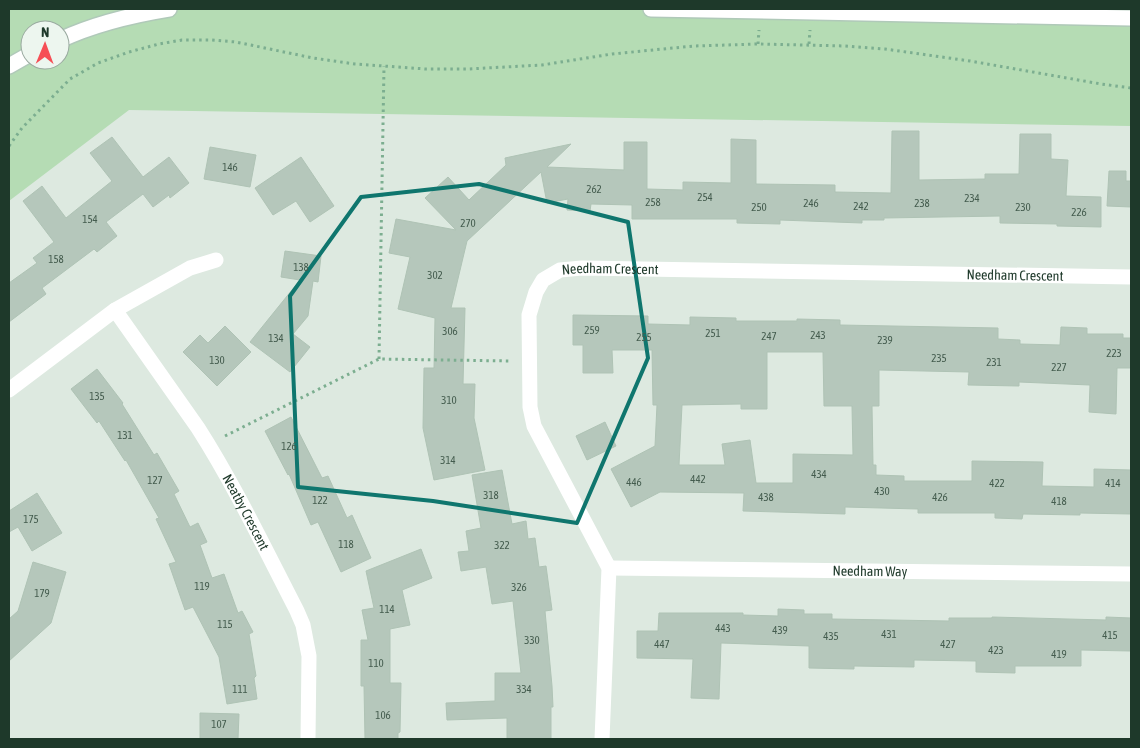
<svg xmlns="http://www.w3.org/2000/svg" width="1140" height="748" font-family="'Asap Condensed',sans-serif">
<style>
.green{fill:#b5dcb4;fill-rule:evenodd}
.building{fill:#b5c7bb;stroke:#afc3b5;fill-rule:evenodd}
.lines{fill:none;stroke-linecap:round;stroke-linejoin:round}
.secondary-casing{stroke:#b0c9b9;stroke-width:18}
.path{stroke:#7cae90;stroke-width:3;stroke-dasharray:2.5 4;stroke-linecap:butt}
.street{stroke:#fff;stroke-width:15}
.secondary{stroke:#fff;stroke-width:15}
.marked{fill:none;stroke:#0f766e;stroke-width:4;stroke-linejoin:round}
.labels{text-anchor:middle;stroke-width:4;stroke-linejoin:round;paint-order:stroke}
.number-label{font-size:11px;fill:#445c4e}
.street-label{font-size:14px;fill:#1e392a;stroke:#edf6ef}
</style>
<rect width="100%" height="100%" fill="#dde9e0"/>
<!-- green -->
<path class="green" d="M9,9h1122v117l-1002,-16 -120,91zM30,30h30v30h-30z"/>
<!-- building -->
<g class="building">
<path d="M892,131h27v49l66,-1v-5h34l1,-40h31v25l17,1 -2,36 35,1v30l-44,-1v-2l-57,-1v-7l-116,2v2h-22v3l-82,-3v4l-43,-1v-4h-105v-14l-41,-1 -1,7 -23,-1 1,-11 -21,4 -6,-31 -74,69 -16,67h14l-2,76h12l-1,34 11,52 -51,10 -11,-52 1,-60h10l1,-50 -37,-9 12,-52 -21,-4 7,-34 60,11 -31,-32 23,-21 21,23 37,-35 -1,-7 66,-14 -24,23 77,3v-28h23v47l36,1v-8l48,1v-44l25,1v44l79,1v7l56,1z"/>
<path d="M112,137l31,40 26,-20 20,26 -19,15 -1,-3 -16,12 -10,-13 -37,28 11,14 -20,16 -3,-3 -52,39 4,6 -37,28v-39l28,-20 -4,-5 21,-16 -31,-41 19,-15 24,32 46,-37 -22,-28z"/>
<path d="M210,147l46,8 -6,32 -46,-8z"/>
<path d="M301,157l33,49 -24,16 -14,-21 -23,14 -18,-27z"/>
<path d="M1109,171h17v10h5v26l-24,-1z"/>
<path d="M285,251l36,5 -3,26 -5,-1 -5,35 -15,18 17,13 -20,25 -40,-30 50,-62 -19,-3z"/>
<path d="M573,315l75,1v8l42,1v-8l46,1v3h61v-2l43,1v5l158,3v11l22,1v4l40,1 1,-18 26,1v6h36v4h8v30h-14l-1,46 -27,-2 1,-27 -71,-3v4l-51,-1 1,-13 -90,-2v36h-7l1,59h3v10l28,1v5h68v-20l71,1 -1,24 52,1v-18l37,1v44l-51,-1v2l-57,-1 -1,5 -27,-1v-5h-77v-4l-73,-2v7l-102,-3 1,-18 -84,-1 -29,15 -20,-38 44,-23 2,-41h-4l-1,-55h-40l1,23h-30v-28h-10zM767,352h56l1,54h28l1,49 -60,-1v29h-37l-6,-43 -28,4 3,21h-46l3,-60 59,-1v5h26z"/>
<path d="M225,326l26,26 -34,34 -34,-34 17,-17 8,8z"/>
<path d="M97,369l26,34 -1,1 32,51 3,-2 22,38 -5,3 16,33 8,-4 9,19 -7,3 12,33 12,-4 14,39 4,-2 11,21 -4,2 7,42 -2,2 3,21 -30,5 -8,-47 -26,-50 -8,3 -16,-46 7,-2 -20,-43 3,-1 -33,-58 -1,1 -26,-40 -2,2 -26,-34z"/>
<path d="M291,417l31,61 6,-2 19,42 5,-3 19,43 -30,14 -23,-50 -7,3 -22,-51 -1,1 -23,-44z"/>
<path d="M605,422l11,24 -29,14 -11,-24z"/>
<path d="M502,470l10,54 14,-3 2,18 7,-1 4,29 7,-1 6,44 -7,1 7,75 1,21h-2v32h-44v-21l-60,2 -1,-17 49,-2v-28h26l-8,-72 -21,3 -6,-37 -25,4 -3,-19 11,-1 -3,-20 15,-3 -9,-53z"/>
<path d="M37,493l25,40 -30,18 -14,-24 -9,5v-21z"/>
<path d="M421,549l11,29 -30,12 8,35 -20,4v54h11l-1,49 -2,1v6h-33l-1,-53h-3v-46h7l-6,-30 12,-2 -8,-37z"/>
<path d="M33,562l33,10 -15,51 -42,38v-42l9,-8z"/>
<path d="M778,609l26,1v4h28v5l117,2v-3h43v-1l114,3v-3l25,1v33l-50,-1v16h-66v7l-39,-1v-11l-62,-1v7l-60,-1v3l-45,-1v-22l-88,-3 -2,56 -28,-1 2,-39 -56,-1v-27h21l1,-18h84v2l35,1z"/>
<path d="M200,713l39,1 -1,25h-38z"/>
</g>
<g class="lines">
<!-- secondary casing -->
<g class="secondary-casing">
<g id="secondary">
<path d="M651,9l480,9"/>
<path d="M60,40c34,-16 72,-25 109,-31"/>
<path d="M9,66l21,-12"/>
</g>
</g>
<!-- path -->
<g class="path">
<path d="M758,44l1,-14"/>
<path d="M809,44l1,-14"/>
<path d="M9,146l13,-18 48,-49 28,-16 31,-11 30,-8 23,-4h30l24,2 77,16 42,6 71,5h42l74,-4 70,-11 82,-8 64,-2 87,2 40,3 85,12 131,23 30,4"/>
<path d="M379,359l5,-293"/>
<path d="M225,436l154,-77 132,2"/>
</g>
<!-- street -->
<g class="street">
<path d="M115,310l75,-42 26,-8"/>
<path id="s1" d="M9,390l106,-80 83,118c37,58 67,121 99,183l6,14 6,31 -1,83"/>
<path id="s2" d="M609,568l522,6"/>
<path id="s3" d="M602,739l7,-171 -75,-142 -4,-19 -1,-92 7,-23 7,-12 17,-10 22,-2 549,9"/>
</g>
<!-- secondary -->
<use href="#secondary" class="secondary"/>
</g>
<!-- marked area -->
<path class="marked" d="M479,184l149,38 20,136 -71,165 -144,-22 -135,-14 -8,-191 71,-99z"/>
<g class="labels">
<!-- number labels -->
<g class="number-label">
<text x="230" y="171">146</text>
<text x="594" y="193">262</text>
<text x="705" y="201">254</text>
<text x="972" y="202">234</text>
<text x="653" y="206">258</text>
<text x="811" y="207">246</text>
<text x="922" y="207">238</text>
<text x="861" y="210">242</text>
<text x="759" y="211">250</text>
<text x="1023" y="211">230</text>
<text x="1079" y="216">226</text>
<text x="90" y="223">154</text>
<text x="468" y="227">270</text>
<text x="56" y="263">158</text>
<text x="301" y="271">138</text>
<text x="435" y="279">302</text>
<text x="592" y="334">259</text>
<text x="450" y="335">306</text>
<text x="713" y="337">251</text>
<text x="818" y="339">243</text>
<text x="769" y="340">247</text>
<text x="644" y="341">255</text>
<text x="276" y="342">134</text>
<text x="885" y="344">239</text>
<text x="1114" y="357">223</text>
<text x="939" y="362">235</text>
<text x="217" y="364">130</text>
<text x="994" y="366">231</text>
<text x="1059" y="371">227</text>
<text x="97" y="400">135</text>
<text x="449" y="404">310</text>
<text x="125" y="439">131</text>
<text x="289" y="450">126</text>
<text x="448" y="464">314</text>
<text x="819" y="478">434</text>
<text x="698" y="483">442</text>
<text x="155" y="484">127</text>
<text x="634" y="486">446</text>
<text x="997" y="487">422</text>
<text x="1113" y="487">414</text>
<text x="882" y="495">430</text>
<text x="491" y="499">318</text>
<text x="766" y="501">438</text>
<text x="940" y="501">426</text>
<text x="320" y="504">122</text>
<text x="1059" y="505">418</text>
<text x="31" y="523">175</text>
<text x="346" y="548">118</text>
<text x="502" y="549">322</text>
<text x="202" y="590">119</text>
<text x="519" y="591">326</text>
<text x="42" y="597">179</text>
<text x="387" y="613">114</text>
<text x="225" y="628">115</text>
<text x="723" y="632">443</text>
<text x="780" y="634">439</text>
<text x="889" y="638">431</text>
<text x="1110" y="639">415</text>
<text x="831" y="640">435</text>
<text x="532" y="644">330</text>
<text x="662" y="648">447</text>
<text x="948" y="648">427</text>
<text x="996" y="654">423</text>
<text x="1059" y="658">419</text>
<text x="376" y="667">110</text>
<text x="240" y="693">111</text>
<text x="524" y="693">334</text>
<text x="383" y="719">106</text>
<text x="219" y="728">107</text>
</g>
<!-- street labels -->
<g class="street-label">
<text dy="5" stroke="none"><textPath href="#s3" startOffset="551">Needham Crescent</textPath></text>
<text dy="5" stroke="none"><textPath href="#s3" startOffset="956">Needham Crescent</textPath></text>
<text dy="5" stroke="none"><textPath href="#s1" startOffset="374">Neatby Crescent</textPath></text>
<text dy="5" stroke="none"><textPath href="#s2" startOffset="261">Needham Way</textPath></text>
</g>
</g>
<!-- border -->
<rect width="1140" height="748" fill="none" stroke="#1e392a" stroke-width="20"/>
<!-- north arrow -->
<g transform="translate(45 45) rotate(1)"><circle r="24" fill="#edf6ef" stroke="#9aaaa0"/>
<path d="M0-4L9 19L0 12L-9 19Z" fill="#f64e55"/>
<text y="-8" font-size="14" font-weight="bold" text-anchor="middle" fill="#1e392a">N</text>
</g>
</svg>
